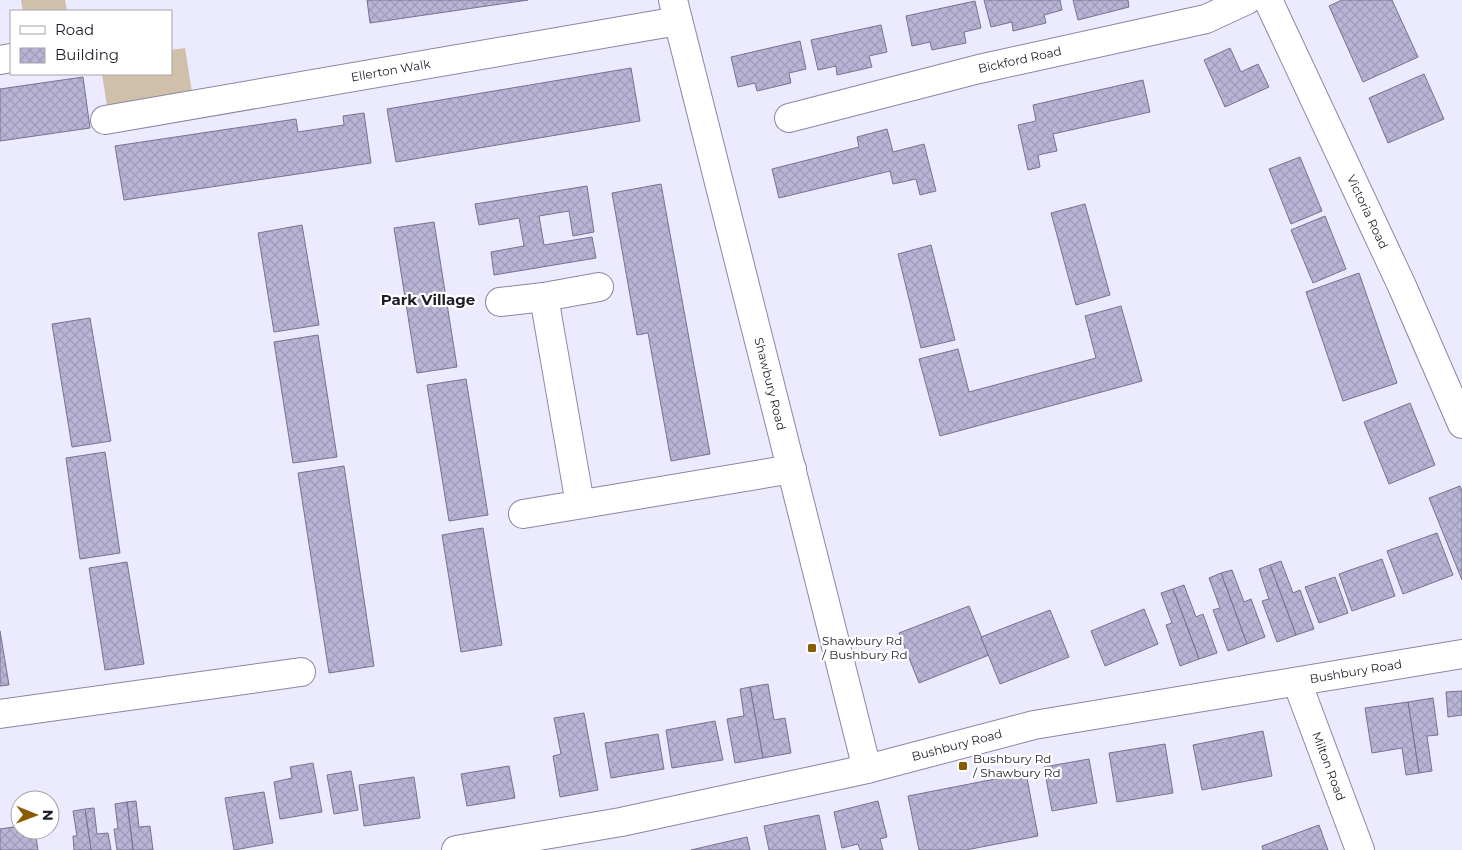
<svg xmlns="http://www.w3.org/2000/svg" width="1462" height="850" font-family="Montserrat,sans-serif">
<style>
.green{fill:#d0bfa9}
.building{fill:url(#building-cross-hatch);stroke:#767290}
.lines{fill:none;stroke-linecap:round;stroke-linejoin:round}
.minor-casing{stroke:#8a86a5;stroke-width:30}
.tertiary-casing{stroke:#8a86a5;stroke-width:30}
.minor{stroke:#fff;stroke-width:28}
.tertiary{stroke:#fff;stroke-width:28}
.poi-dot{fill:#8a5c00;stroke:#fff;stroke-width:2}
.labels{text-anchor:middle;stroke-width:4.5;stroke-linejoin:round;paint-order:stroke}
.street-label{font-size:12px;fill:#1f1d29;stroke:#fff}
.poi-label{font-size:12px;fill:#1f1d29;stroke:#fff;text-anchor:start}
.quarter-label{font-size:15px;font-weight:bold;fill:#1f1d29;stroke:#fff}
</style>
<defs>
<pattern id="building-cross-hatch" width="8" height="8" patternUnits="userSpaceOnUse" patternTransform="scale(1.25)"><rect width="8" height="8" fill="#b8b4d5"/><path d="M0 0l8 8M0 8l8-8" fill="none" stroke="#9e9ab7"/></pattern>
</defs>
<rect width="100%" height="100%" fill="#eceafe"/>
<!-- green -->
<g class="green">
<path d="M21,0h44l2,11h-44z"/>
<path d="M185,48l7,44 -85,14 -5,-32h69v-24z"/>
</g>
<!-- building -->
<g class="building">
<path d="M367,0h161l-158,23z"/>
<path d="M984,0h76l2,10 -18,5 2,8 -33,8 -1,-9 -21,5z"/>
<path d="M1073,0h55l1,7 -51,13z"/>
<path d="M1342,0h50l26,57 -55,25 -34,-76z"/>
<path d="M975,1l6,27 -17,4 2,11 -34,7 -2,-8 -18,4 -6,-30z"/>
<path d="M881,25l6,27 -18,4 3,11 -35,8 -1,-9 -18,4 -7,-30z"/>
<path d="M800,41l6,28 -17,4 2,10 -34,8 -2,-8 -17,4 -7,-30z"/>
<path d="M1230,48l11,24 17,-8 11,23 -44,20 -21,-47z"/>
<path d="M631,68l9,53 -244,41 -9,-53z"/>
<path d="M1424,74l20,45 -56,24 -19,-45z"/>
<path d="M83,77l7,51 -90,13v-52z"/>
<path d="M1143,80l7,32 -97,22 4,17 -19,4 2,12 -12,3 -10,-45 18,-4 -3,-16z"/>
<path d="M364,113l7,50 -247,37 -9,-54 181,-27 2,13 46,-7 -1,-9z"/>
<path d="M887,129l6,23 31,-8 12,47 -16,4 -4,-16 -23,5 -3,-13 -111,27 -7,-29 87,-22 -2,-10z"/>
<path d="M1300,157l22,54 -31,13 -22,-55z"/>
<path d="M661,184l49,270 -39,7 -23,-128 -11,2 -25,-142z"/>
<path d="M587,186l7,46 -21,4 -4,-25 -30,5 5,29 48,-8 4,21 -102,17 -3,-23 33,-6 -5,-28 -40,7 -4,-21z"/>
<path d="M1085,204l25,91 -34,10 -25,-92z"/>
<path d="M1325,216l21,53 -33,14 -22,-53z"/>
<path d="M434,222l23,145 -40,6 -23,-145z"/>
<path d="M302,225l17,100 -45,7 -16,-99z"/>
<path d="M931,245l24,95 -34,8 -23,-94z"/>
<path d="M1359,273l38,110 -54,18 -37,-109z"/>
<path d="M1121,306l21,75 -202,55 -21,-77 39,-10 11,43 127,-34 -11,-42z"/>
<path d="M90,318l21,123 -39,6 -20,-123z"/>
<path d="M318,335l19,122 -44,6 -19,-121z"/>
<path d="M466,379l22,136 -39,6 -22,-136z"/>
<path d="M1410,403l25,62 -46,19 -25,-62z"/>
<path d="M105,452l15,101 -40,6 -14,-101z"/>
<path d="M344,466l30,200 -45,7 -31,-200z"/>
<path d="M1460,486l2,5v89l-33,-82z"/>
<path d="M483,528l19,117 -41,7 -19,-117z"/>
<path d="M1437,533l16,42 -50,19 -16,-43z"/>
<path d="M1382,559l13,37 -43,15 -13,-37z"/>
<path d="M1281,561l12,32 7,-3 14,39 -18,6 -26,-70z"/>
<path d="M127,562l17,102 -39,6 -16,-102z"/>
<path d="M1270,565l26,70 -19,7 -15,-41 7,-2 -10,-30z"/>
<path d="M1232,570l12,32 7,-3 14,38 -18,7 -26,-71z"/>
<path d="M1221,573l26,71 -19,7 -15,-41 7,-2 -11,-30z"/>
<path d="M1335,577l13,36 -29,10 -14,-36z"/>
<path d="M1184,585l12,32 7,-3 14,39 -18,6 -26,-70z"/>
<path d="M1173,589l26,70 -19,7 -14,-41 6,-2 -11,-30z"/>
<path d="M969,606l20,49 -70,28 -20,-50z"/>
<path d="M1144,609l14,35 -53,22 -14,-35z"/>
<path d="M1050,610l19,47 -69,27 -19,-47z"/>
<path d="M0,631l9,54 -9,1z"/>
<path d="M768,684l6,36 11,-2 6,35 -28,5 -13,-71z"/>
<path d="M750,687l13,71 -28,5 -8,-44 17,-3 -4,-27z"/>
<path d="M1462,691v24l-14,2 -2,-25z"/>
<path d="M1433,698l5,37 -11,1 5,35 -13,2 -11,-71z"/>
<path d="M1408,702l11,71 -13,2 -4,-27 -30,5 -7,-45z"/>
<path d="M584,713l14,77 -38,7 -7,-41 8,-2 -7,-36z"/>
<path d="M715,721l8,39 -51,8 -6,-38z"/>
<path d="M1263,731l9,45 -70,14 -9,-45z"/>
<path d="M658,734l6,35 -53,9 -6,-35z"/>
<path d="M1165,744l8,49 -56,9 -8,-49z"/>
<path d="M1089,759l8,44 -45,8 -8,-44z"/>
<path d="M313,763l9,49 -42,7 -6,-37 18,-4 -2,-11z"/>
<path d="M509,766l6,32 -48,8 -6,-32z"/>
<path d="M351,771l7,39 -24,4 -7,-39z"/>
<path d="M1026,773l12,63 -72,14h-47l-11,-54z"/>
<path d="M414,777l6,41 -56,8 -5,-41z"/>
<path d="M264,792l9,51 -39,7 -9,-52z"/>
<path d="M136,801l3,26 11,-1 3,24h-20l-6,-48z"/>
<path d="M878,801l9,36 -7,2 3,11h-23l-2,-6 -16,4 -8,-36z"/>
<path d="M127,802l6,48h-16l-3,-21h4l-3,-25z"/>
<path d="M94,808l3,26 11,-1 3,17h-20l-6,-41z"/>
<path d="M85,809l6,41h-17l-1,-14h4l-4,-25z"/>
<path d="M819,815l7,35h-57l-5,-24z"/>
<path d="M1319,825l9,25h-65l-1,-4z"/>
<path d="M20,826v4h15l3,20h-38v-21z"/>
<path d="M747,837l3,13h-59z"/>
</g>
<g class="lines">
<!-- minor casing -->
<g class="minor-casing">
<g id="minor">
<path id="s1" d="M673,0l194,769"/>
<path d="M0,60l11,-2"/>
<path id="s2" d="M789,118l190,-49 227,-50 41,-19"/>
<path id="s3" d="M105,120l573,-99"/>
<path d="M544,297l36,207"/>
<path d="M500,302l44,-5 55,-10"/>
<path d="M523,514l269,-45"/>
<path id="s4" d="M1297,682l63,168"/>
<path d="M0,714l301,-42"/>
</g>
</g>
<!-- tertiary casing -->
<g class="tertiary-casing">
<g id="tertiary">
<path id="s5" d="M1268,0l134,286 60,138"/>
<path id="s6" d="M456,850l165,-28 246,-53 167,-44 428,-71"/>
</g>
</g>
<!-- minor -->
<use href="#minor" class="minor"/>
<!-- tertiary -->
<use href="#tertiary" class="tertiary"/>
</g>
<!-- markers -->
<g class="poi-dot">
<rect x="807" y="643" width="10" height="10" rx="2.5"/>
<rect x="958" y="761" width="10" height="10" rx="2.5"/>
</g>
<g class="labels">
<!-- street labels -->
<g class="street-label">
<text dy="4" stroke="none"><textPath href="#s2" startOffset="238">Bickford Road</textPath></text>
<text dy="4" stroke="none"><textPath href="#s3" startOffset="290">Ellerton Walk</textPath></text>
<text dy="4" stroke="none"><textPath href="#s5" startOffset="234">Victoria Road</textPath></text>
<text dy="4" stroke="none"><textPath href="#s1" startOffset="396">Shawbury Road</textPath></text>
<text dy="4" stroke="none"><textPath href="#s6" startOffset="918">Bushbury Road</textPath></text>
<text dy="4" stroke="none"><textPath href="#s6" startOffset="512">Bushbury Road</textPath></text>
<text dy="4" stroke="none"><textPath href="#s4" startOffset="90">Milton Road</textPath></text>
</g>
<!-- poi labels -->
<g class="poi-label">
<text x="822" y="645">Shawbury Rd<tspan x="822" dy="14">/ Bushbury Rd</tspan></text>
<text x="973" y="763">Bushbury Rd<tspan x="973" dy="14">/ Shawbury Rd</tspan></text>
</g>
<!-- quarter labels -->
<g class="quarter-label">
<text x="428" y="305">Park Village</text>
</g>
</g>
<!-- legend -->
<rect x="10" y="10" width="162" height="65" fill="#ffffff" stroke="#a5a5a9"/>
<rect x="20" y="26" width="25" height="8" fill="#ffffff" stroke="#a5a5a9"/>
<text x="55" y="35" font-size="15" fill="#1f1d29">Road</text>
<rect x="20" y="48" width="25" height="15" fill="url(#building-cross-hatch)" stroke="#a5a5a9"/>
<text x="55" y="60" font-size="15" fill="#1f1d29">Building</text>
<!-- north arrow -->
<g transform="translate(35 815) rotate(91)"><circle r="24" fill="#ffffff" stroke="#a5a5a9"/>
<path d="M0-4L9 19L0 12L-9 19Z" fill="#8a5c00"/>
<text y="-8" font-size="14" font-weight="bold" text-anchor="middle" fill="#1f1d29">N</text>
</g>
</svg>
